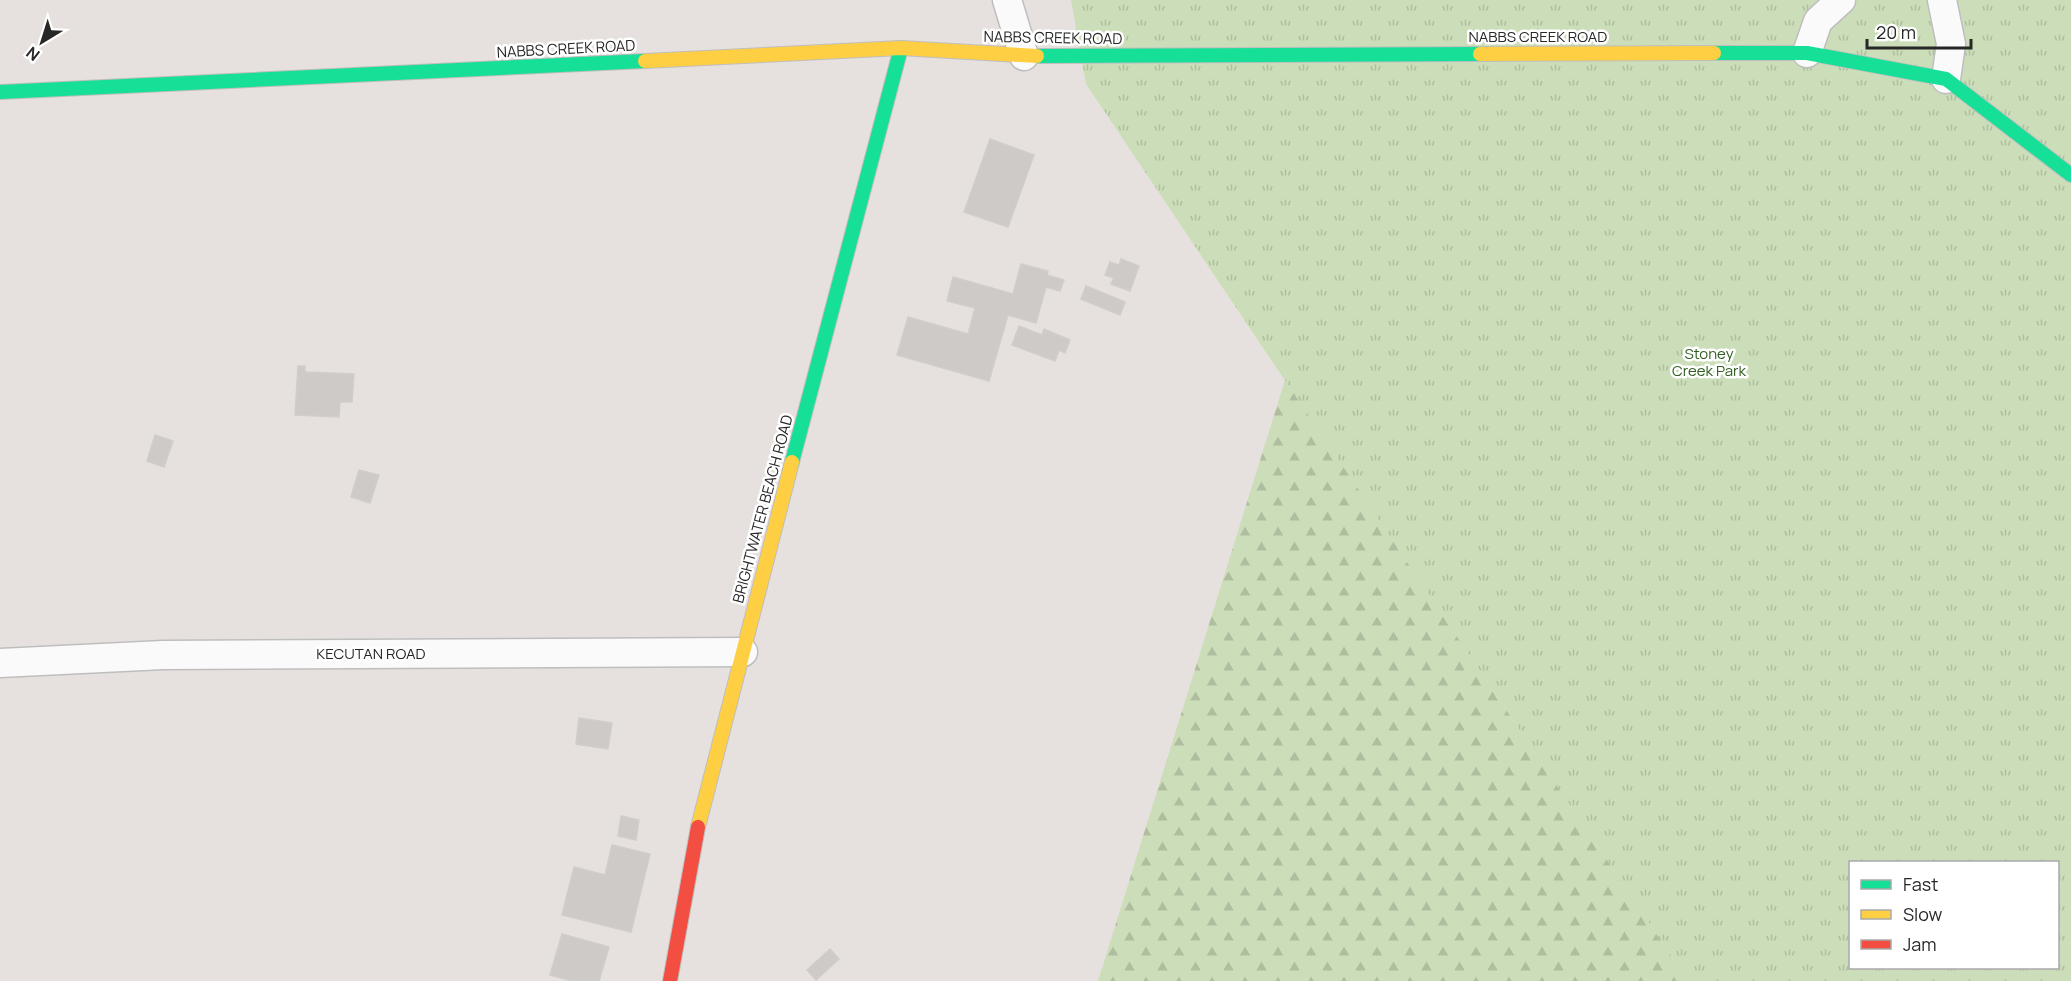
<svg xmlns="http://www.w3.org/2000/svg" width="2071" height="981" font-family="Manrope,sans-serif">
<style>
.grass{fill:url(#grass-tufts);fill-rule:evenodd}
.forest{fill:url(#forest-firs)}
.building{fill:#cdcac7;stroke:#d1cdca;stroke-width:1.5}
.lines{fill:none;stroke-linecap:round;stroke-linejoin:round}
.street-casing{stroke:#bfbebf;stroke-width:31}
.fast-casing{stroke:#bfbebf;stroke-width:16}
.slow-casing{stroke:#bfbebf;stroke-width:16}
.jam-casing{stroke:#bfbebf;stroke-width:16}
.street{stroke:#fbfafa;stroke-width:28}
.fast{stroke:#16e098;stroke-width:14}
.slow{stroke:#ffcf43;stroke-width:14}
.jam{stroke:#f24e42;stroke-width:14}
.labels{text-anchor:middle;stroke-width:5;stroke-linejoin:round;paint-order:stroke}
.street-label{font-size:15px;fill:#272727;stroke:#fff}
.park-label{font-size:15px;fill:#315d1f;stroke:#fff}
</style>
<defs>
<pattern id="grass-tufts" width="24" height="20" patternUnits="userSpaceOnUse" patternTransform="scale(1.5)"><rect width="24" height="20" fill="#ccdeb9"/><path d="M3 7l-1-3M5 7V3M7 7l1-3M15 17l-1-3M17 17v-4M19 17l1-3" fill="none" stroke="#afbe9f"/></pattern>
<pattern id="forest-firs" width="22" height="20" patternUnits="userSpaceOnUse" patternTransform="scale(1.5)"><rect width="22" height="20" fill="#ccdeb9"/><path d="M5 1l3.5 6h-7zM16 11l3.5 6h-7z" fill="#afbe9f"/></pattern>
</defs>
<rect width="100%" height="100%" fill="#e6e1de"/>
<!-- grass -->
<path class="grass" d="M1071,0h1000v981h-383l-602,-897zM1850,862h208v106h-208z"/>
<!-- forest -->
<path class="forest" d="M1285,380l403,601h-590z"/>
<!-- building -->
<g class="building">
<path d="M990,139l44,16 -26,72 -44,-15z"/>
<path d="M1121,259l18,7 -9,25 -19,-7 3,-6 -9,-3 5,-13 9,3z"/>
<path d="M1021,264l27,7 -1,4 17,5 -4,11 -14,-4 -10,36 -28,-8 -19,66 -92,-26 11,-38 60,17 7,-26 -28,-7 6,-24 60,17z"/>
<path d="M1086,286l39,16 -5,13 -39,-16z"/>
<path d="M1019,326l23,9 2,-6 26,11 -5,13 -6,-3 -4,11 -43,-16z"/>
<path d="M298,366h7v6l49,2 -2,28h-12l-1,15 -44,-2z"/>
<path d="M155,435l18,6 -9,26 -17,-6z"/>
<path d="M359,470l20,5 -9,28 -19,-6z"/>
<path d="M579,718l33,5 -4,26 -32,-5z"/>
<path d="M621,816l18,4 -3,20 -18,-4z"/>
<path d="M612,845l38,9 -19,78 -69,-17 12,-48 31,8z"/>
<path d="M562,934l47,13 -10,34h-27l-22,-6z"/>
<path d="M830,949l9,10 -23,21 -9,-10z"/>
</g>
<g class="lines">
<!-- street casing -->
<g class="street-casing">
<g id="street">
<path d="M1007,0l17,56"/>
<path d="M1942,0l9,44 -5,35"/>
<path d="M1807,53l11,-32 23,-21"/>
<path d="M0,663l163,-8 580,-3"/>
</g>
</g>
<!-- fast casing -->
<g class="fast-casing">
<g id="fast">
<path d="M1714,53h93l139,26 125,96"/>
<path d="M1037,56l443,-2"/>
<path d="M0,92l645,-31"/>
<path d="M792,462l109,-414"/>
</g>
</g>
<!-- slow casing -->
<g class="slow-casing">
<g id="slow">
<path d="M1480,54l234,-1"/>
<path d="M645,61l256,-13 136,8"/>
<path d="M698,827l94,-365"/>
</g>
</g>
<!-- jam casing -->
<g class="jam-casing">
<path id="jam" d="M670,981l28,-154"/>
</g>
<!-- street -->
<use href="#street" class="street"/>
<!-- fast -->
<use href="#fast" class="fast"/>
<!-- slow -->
<use href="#slow" class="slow"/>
<!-- jam -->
<use href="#jam" class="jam"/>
</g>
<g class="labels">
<!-- street labels -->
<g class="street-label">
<text x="1538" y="42">NABBS CREEK ROAD</text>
<text transform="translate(1053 38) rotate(1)" y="5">NABBS CREEK ROAD</text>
<text transform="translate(566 49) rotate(-3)" y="5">NABBS CREEK ROAD</text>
<text transform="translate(763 509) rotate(-75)" y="5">BRIGHTWATER BEACH ROAD</text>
<text x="371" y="659">KECUTAN ROAD</text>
</g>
<!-- park labels -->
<g class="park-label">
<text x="1709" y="359">Stoney<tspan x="1709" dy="17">Creek Park</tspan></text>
</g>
</g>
<!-- legend -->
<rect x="1849" y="861" width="210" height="108" fill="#ffffff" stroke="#a9a9a9" stroke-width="1.5"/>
<rect x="1861" y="880" width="30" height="9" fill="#16e098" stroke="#a9a9a9" stroke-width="1.5"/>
<text x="1903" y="891" font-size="18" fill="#272727">Fast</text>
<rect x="1861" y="910" width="30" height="9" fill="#ffcf43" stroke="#a9a9a9" stroke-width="1.5"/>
<text x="1903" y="921" font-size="18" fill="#272727">Slow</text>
<rect x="1861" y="940" width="30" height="9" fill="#f24e42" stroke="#a9a9a9" stroke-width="1.5"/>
<text x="1903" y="951" font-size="18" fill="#272727">Jam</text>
<!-- north arrow -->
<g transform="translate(42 42) rotate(218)" stroke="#ffffff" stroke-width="4.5" paint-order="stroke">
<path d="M0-4.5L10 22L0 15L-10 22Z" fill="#272727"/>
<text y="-9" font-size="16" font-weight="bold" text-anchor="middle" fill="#272727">N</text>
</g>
<!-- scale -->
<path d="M1867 39v9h104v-9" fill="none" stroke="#272727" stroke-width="3"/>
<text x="1876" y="39" font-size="18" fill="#272727" stroke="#ffffff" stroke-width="4.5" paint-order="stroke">20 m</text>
</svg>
